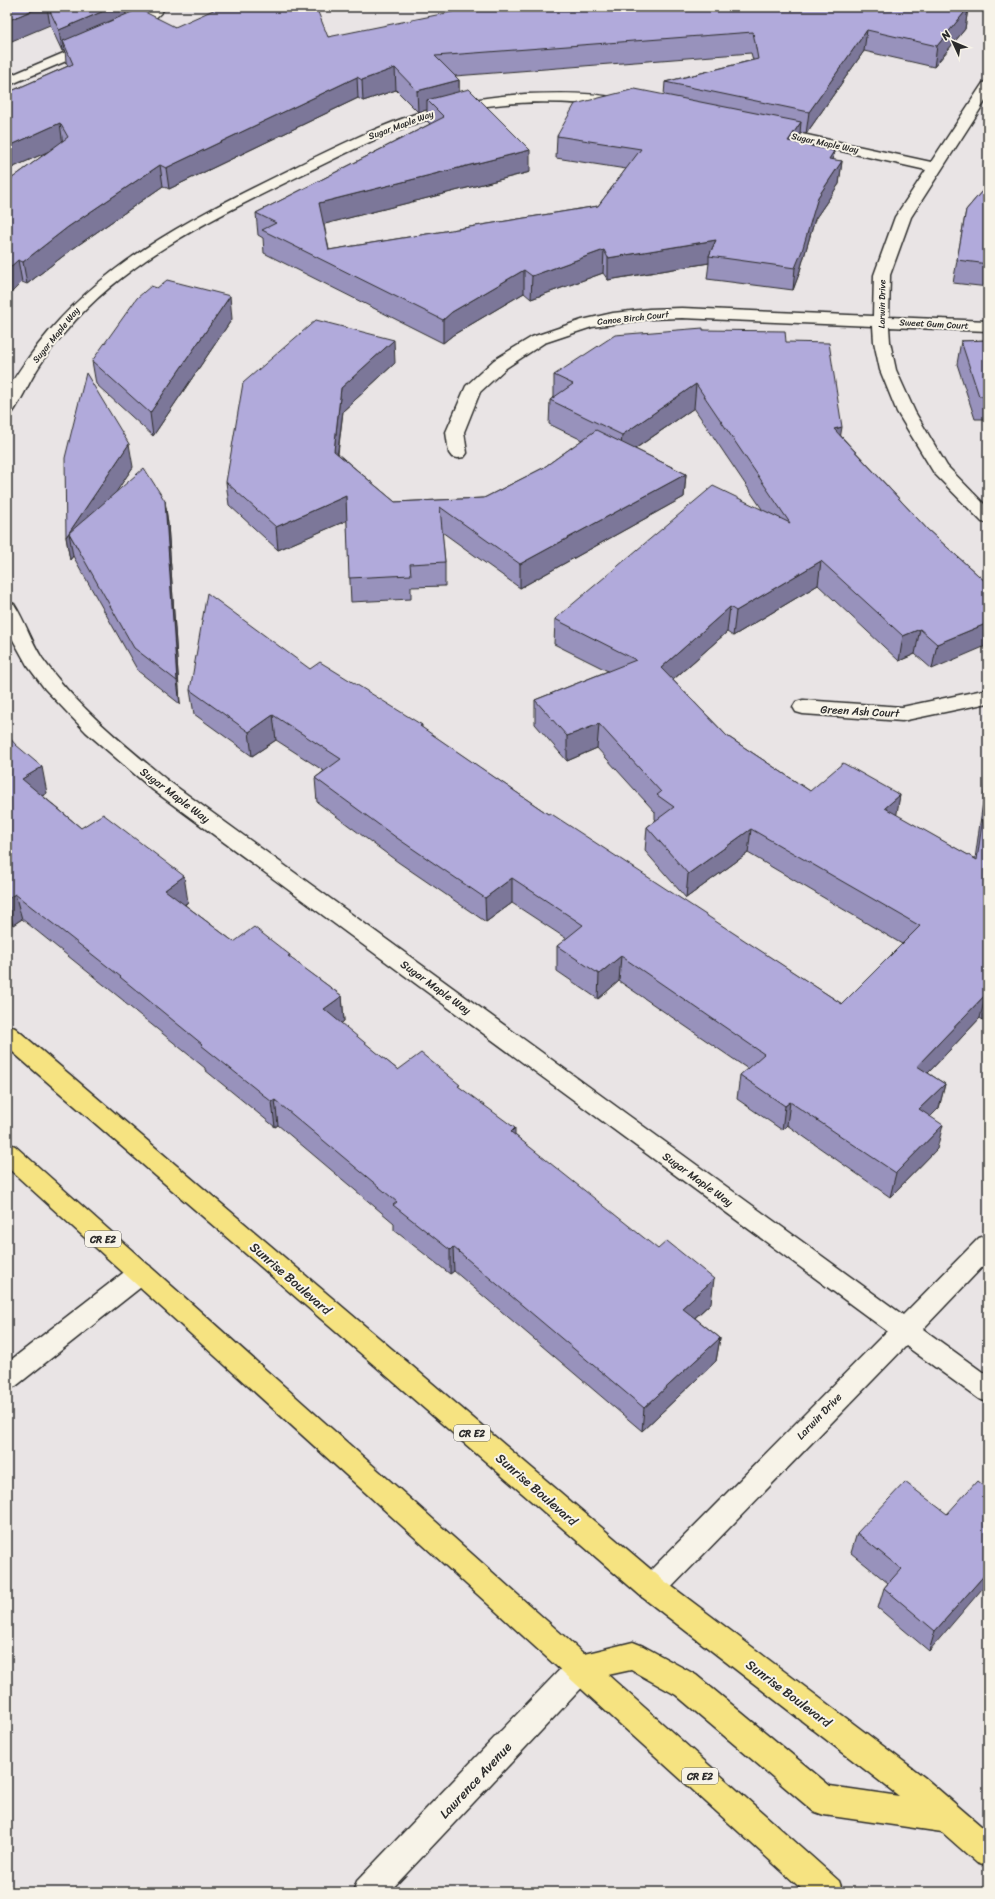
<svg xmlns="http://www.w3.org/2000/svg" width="995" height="1899" font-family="Sriracha,sans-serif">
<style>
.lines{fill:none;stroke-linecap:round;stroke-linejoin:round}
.minor-casing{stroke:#2b2b2b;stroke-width:3}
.major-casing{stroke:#2b2b2b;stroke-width:3}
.minor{fill:#f7f3e8;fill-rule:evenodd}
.major{fill:#f6e381;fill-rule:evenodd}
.wall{fill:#9892bc;stroke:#2b2b2b;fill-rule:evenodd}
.shaded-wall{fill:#7c7799;stroke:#2b2b2b}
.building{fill:#b1aadb;stroke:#2b2b2b}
.labels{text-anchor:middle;stroke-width:4;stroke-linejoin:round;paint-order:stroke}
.far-street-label{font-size:9px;fill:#2b2b2b;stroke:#f7f3e8}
.shield{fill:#f7f3e8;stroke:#686764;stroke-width:1}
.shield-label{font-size:10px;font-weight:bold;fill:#2b2b2b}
.street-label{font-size:11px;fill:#2b2b2b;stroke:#f7f3e8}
.near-street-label{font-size:13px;fill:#2b2b2b;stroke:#f7f3e8}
</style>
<rect width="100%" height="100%" fill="#e9e4e5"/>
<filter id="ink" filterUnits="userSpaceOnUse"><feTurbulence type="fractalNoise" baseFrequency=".025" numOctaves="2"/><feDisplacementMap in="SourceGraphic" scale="8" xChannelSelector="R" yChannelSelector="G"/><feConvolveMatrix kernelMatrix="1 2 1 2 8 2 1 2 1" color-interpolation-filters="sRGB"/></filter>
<g filter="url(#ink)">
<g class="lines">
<!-- minor casing -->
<g class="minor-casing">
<g id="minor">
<path d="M149,7h14l1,2c-7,10 -31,27 -43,24l-2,-3c6,-8 25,-13 30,-23z"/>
<path d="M92,41l5,1 2,3 -2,3 -90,38v-9z"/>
<path d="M988,82v15l-77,120 -21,58 -1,42 99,4v10l-99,-4 1,15 6,28 19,42 32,54 41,42v15l-6,-1 -48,-49 -37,-61 -17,-42 -6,-28 -1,-16 -191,-8 -33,1 -57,8 -48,16 -38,25 -26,24 -16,40 3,21 -3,4 -6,1 -6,-1 -3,-4 -3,-21 20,-46 28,-26 38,-23 50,-17 31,-7 36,-4 33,-1 191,8 1,-41 21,-58 31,-47 -156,-35 -5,-1 -2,-3 2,-3 5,-1 161,35 52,-79z"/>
<path d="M525,94c33,-1 70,-2 102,6l2,3 -2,3 -5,1c-51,-5 -103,-8 -154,2 -59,11 -113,40 -167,66 -83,41 -174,83 -235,156 -9,10 -18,22 -26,34 -10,15 -17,32 -27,47l-6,1c0,-6 -1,-13 0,-19 3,-13 23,-38 31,-49 62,-80 148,-124 237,-168 46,-23 92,-46 140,-63 36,-12 73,-17 110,-20z"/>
<path d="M7,602l7,2c11,17 17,37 28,54 34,48 80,85 125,122l736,535 76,-77 9,-3v26l-65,68 65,47v26l-9,-3 -73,-53 -244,251 -10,4 -10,-4 -4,-9 4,-9 245,-248 -734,-541 -67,-58 -41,-43 -18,-24 -20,-36z"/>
<path d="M988,689v14l-86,18 -99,-7 -7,-2 -3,-5 3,-5 7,-2 99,7z"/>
<path d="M141,1262l9,4 3,7 -3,7 -134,106 -9,3v-26l125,-97z"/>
<path d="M581,1654l10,4 4,10 -4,10 -202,214h-36l4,-11 214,-223z"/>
</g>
</g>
<!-- major casing -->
<g class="major-casing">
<path id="major" d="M7,1025l8,3 647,551 262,198 64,55v35l-11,-4 -35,-31 -118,-17 -11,-4 -137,-116 -45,-25 -23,5 231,206 4,11h-38l-798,-725v-24l8,3 569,508 49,-12 10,4 53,29 134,111 69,10 -257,-199 -635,-550z"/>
</g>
<!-- minor -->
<use href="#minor" class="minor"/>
<!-- major -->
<use href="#major" class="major"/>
</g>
<!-- wall -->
<g class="wall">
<path d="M7,7h118l1,7 49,13 153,10 640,-29 -3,21 -31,38 -70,-16 -58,83 -6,-1 -1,10 35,8 -1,9 9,1 -3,23 -24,35 -16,55 -6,16 -86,-11 2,-16 -101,17 -5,-7 -72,26 -7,-6 -71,42 -10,8 -179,-90 -1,-15 -5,-3 -2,-22 174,-89 -3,-3v-11l-9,2 -22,-22 -33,11 -5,-3 -189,91 -6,-3 -92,64 -44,34 -5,-2 -15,15v-115l42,-31 -42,19v-77l61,-27 -2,-4 -1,-12 -3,1 -12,-26zM751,53l2,7 -88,22 -1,13 -107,41 -1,22 70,11 -28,37 -269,44 -5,-26 206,-52 -71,-81v-11l-4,-4z"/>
<path d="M988,184v103l-35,-4 13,-73z"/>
<path d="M232,319l-79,117 -57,-52 -4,-23z"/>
<path d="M703,330l83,12 55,94 87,94 60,54 -56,85 -17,-15 -16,7 -81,-76 -85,51 -6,-4 -54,48 54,56 83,55 90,4 -4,20 79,44 12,-86 1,-39v289l-8,-5 -52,55 17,11 -6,24 -9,9 7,32 -47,48 -103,-72 -5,5 -45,-31 3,-24 8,-6 -129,-88 -21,18 -41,-28v-25l10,-7 -55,-36 -26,19 -88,-60 -81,-60 -2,-24 9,-7 -48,-31 -24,16 -58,-42 -4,-24 120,-21 112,56v3l126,86 294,190 60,-60 -154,-91 -62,45 -41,-47 2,-24 9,-7 -1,-1v-7l-58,-64 -30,13 -32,-37v-24l73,-29 -54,-27 1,-25 207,-110 -68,-101 -59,41 51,25 -2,23 -164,91 -78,-56 3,30v24l-34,1v12l-60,3 -4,-82 -69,30 -49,-45 -3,-23 169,-119 -52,48 -5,43 57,48 89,-4 59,-30 39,-28 -33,-16 1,-24 4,-3v-22z"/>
<path d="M988,340v79h-13l-18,-55 4,-23z"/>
<path d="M133,467l-18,26 50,8 3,23 12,180 -42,-33 -65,-115 -3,4 -4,-23z"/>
<path d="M7,735l40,58 -4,3 38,32 107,74 -3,3 49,37 56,13v3l52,38 2,25 -3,3 57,46 62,18 251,215 -16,15 25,20 -4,23 -74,70 -188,-160 -4,3 -56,-44v-7l-116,-98 -3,2 -70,-57v-2l-80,-65 -1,-2 -102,-82 -9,6 -6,-6z"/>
<path d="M988,1490l-59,161 -51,-43 6,-20 4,-5 -37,-30 6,-20 90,-19z"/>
</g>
<!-- shaded-wall -->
<g class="shaded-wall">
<path d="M40,7h7l3,18 -43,18v-22z"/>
<path d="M113,7h12l2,16 -64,18 2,9 -3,1 -3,-21z"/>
<path d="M968,8l-3,21 -31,38 3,-21z"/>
<path d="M867,30l-3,21 -58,83 3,-22z"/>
<path d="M395,68l1,22 -33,11 -1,-21z"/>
<path d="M357,77l1,21 -189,91 -3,-21z"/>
<path d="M459,80v21l-32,-1v10l-9,2 -1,-21z"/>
<path d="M801,122l-2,22 -11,-3z"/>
<path d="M60,123l3,22 -56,25v-23z"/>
<path d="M530,150v22l-209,53 -2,-22z"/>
<path d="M834,151l-2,22 -3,-14z"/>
<path d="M842,161l-3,23 -24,35 -16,55 -6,16 2,-22 23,-71z"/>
<path d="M160,165l3,21 -92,64 -44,34 -4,-22 45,-35z"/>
<path d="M716,240l-7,16v7l-101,17v-22z"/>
<path d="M604,250l-1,23 -72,26 1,-23z"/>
<path d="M18,260l4,22 -15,15v-27z"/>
<path d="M524,270v23l-71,42 -10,8v-23l9,-8z"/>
<path d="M230,296l2,23 -79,117 -3,-23z"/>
<path d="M394,340l1,23 -52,48 -8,63 -1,-23 7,-63z"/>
<path d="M696,384l-2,24 -74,51 2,-24z"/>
<path d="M842,427l-4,24 -4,-22z"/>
<path d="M129,444l4,23 -55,82 -9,-16 4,23 -3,4 -4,-23z"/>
<path d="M686,474l-2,23 -164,91v-24z"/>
<path d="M346,496l2,24 -70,30 -2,-23z"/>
<path d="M165,501l3,23 12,180 -3,-23z"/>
<path d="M821,561l-3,24 -85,51 3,-25z"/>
<path d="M730,607l-3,25 -68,60 2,-24z"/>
<path d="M988,623v22l-56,24 5,-25z"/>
<path d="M920,629l-5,25 -16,7 4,-25z"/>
<path d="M273,715l3,25 -24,16 -3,-24z"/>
<path d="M599,724l-2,24 -30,13v-25z"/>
<path d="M42,767l5,26 -19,11 -6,-25z"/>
<path d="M900,795l-4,24 -11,-11z"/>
<path d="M751,829l-3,24 -62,45 2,-24z"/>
<path d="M184,876l4,26 -19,13 -4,-25z"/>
<path d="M512,878v25l-26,19 -1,-24z"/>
<path d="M15,894l7,25 -9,6 -6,-26z"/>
<path d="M621,956l-2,25 -21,18 1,-25z"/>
<path d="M986,994l-6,24 -68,72 5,-24z"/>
<path d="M342,996l2,25 -17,14 -3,-26z"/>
<path d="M945,1084l-6,24 -25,25 5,-24z"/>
<path d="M275,1100l3,25 -3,2 -3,-25z"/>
<path d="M790,1102l-3,23 -5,5 3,-24z"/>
<path d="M943,1125l-6,24 -47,48 6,-24z"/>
<path d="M515,1128v25l-4,-21z"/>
<path d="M453,1247l1,24 -4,3v-24z"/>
<path d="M714,1279l-3,24 -31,28 2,-23z"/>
<path d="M720,1338l-4,23 -74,70 2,-23z"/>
<path d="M988,1571v11l-59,69 6,-20z"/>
</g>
<!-- building -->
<g class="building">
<path d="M7,7h33l-33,14z"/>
<path d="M48,7h65l-54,23z"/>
<path d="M220,7h96l12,30 148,-30h488l4,1 -31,38 -70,-16 -58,82 -144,-30 93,-23 -5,-27 -318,24 24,24 -42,11 -22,-23 -33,12 -5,-3 -191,91 -6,-3 -92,62 -45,35 -5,-2 -11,10v-88l61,-45 -8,-14 -53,24v-54l66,-29 -10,-23 76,-32 36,18z"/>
<path d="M469,89l61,61 -211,53 10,47 269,-44 43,-57 -84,-13 18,-32 60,-15 166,33 -13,19 46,10 -5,8 13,2 -24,36 -16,54 -7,17 -86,-12 7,-16 -108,18 -4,-8 -72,26 -8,-6 -72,42 -9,8 -181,-90 14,-7 -20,-10 188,-96 -17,-17z"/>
<path d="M988,184v80l-31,-4 9,-50z"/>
<path d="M167,280l63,16 -80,117 -58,-52 45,-63 14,-12 6,2z"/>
<path d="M316,320l78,20 -53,48 -7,63 61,51 89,-4 59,-30 53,-38 90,44 -166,90 -80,-57 5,55 -35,2 1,11 -62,3 -3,-82 -70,31 -50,-45 17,-99z"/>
<path d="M703,328v2l82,1 1,11 43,1 13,84 -8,2 94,101 60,54v39l-51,21 -17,-15 -17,7 -82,-75 -85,50 -6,-4 -69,61 66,68 83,55 33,-28 57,32 -15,13 92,52 11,-78v213l-2,-1 -69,72 28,18 -26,25 24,16 -47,48 -106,-71 -5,4 -45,-31 24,-21 -143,-98 -22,18 -42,-28 26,-21 -71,-47 -27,20 -88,-60 -82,-60 26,-19 -68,-44 -24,17 -59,-42 17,-97 103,76 10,-7 102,63 -2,1 128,88 2,-1 292,191 78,-78 -169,-97 -63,45 -41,-47 27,-20 -17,-12 4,-3 -62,-68 -32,12 -32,-36 101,-40 -81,-41 158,-133 77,37 -94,-139 -74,51 -72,-35 23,-16 -19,-9 61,-40z"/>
<path d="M988,340v56h-9l-18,-55z"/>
<path d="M86,373l43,71 -63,93 -1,-79z"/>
<path d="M144,468l21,33 12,180 -43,-33 -65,-115z"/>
<path d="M7,735l9,10 26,22 -20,12 59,49 22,-14 81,62 -19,14 69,52 20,-15 36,28 -2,1 54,40 -18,13 74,61 23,-17 39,32 -2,1 57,42 -4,4 147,117 9,-8 47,38 -32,29 38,30 -76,70 -191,-161 -3,3 -57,-45 4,-3 -122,-102 -3,2 -71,-57 1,-1 -82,-67h1l-106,-83 -8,5z"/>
<path d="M977,1481l11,9v81l-53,60 -51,-43 17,-19 -44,-36 48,-51 42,32z"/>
</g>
</g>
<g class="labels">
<!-- far-street labels -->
<g class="far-street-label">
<text transform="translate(401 125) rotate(-20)" y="3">Sugar Maple Way</text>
<text transform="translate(825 143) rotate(12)" y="3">Sugar Maple Way</text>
<text transform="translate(882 304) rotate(-89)" y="3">Larwin Drive</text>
<text transform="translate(633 318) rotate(-6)" y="3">Canoe Birch Court</text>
<text transform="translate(934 324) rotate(3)" y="3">Sweet Gum Court</text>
<text transform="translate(56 335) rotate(-51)" y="3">Sugar Maple Way</text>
</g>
<!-- shield labels -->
<g class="shield">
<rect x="85" y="1231" width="36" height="16" rx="3"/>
<rect x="454" y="1425" width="36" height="16" rx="3"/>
<rect x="682" y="1768" width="36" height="16" rx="3"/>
</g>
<g class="shield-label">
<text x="103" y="1243">CR E2</text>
<text x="472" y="1437">CR E2</text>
<text x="700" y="1780">CR E2</text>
</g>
<!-- street labels -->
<g class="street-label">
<text transform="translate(860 711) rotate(3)" y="4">Green Ash Court</text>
<text transform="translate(175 795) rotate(37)" y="4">Sugar Maple Way</text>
<text transform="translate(436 987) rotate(36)" y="4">Sugar Maple Way</text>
<text transform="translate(698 1179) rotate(36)" y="4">Sugar Maple Way</text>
<text transform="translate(819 1416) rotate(-46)" y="4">Larwin Drive</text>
</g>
<!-- near-street labels -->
<g class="near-street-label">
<text transform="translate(291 1278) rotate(41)" y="5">Sunrise Boulevard</text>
<text transform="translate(537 1489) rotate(41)" y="5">Sunrise Boulevard</text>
<text transform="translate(789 1693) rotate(37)" y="5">Sunrise Boulevard</text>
<text transform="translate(475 1780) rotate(-47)" y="5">Lawrence Avenue</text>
</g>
</g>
<!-- margin -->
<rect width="995" height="1899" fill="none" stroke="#f7f3e8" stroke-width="24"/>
<rect x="12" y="12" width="971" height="1875" fill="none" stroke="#2b2b2b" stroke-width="1.5" filter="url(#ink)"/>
<!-- north arrow -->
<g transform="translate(953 42) rotate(314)" stroke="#f7f3e8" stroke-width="3" paint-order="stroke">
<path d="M0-3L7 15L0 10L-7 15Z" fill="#2b2b2b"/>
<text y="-6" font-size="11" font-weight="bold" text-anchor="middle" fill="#2b2b2b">N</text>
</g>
</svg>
